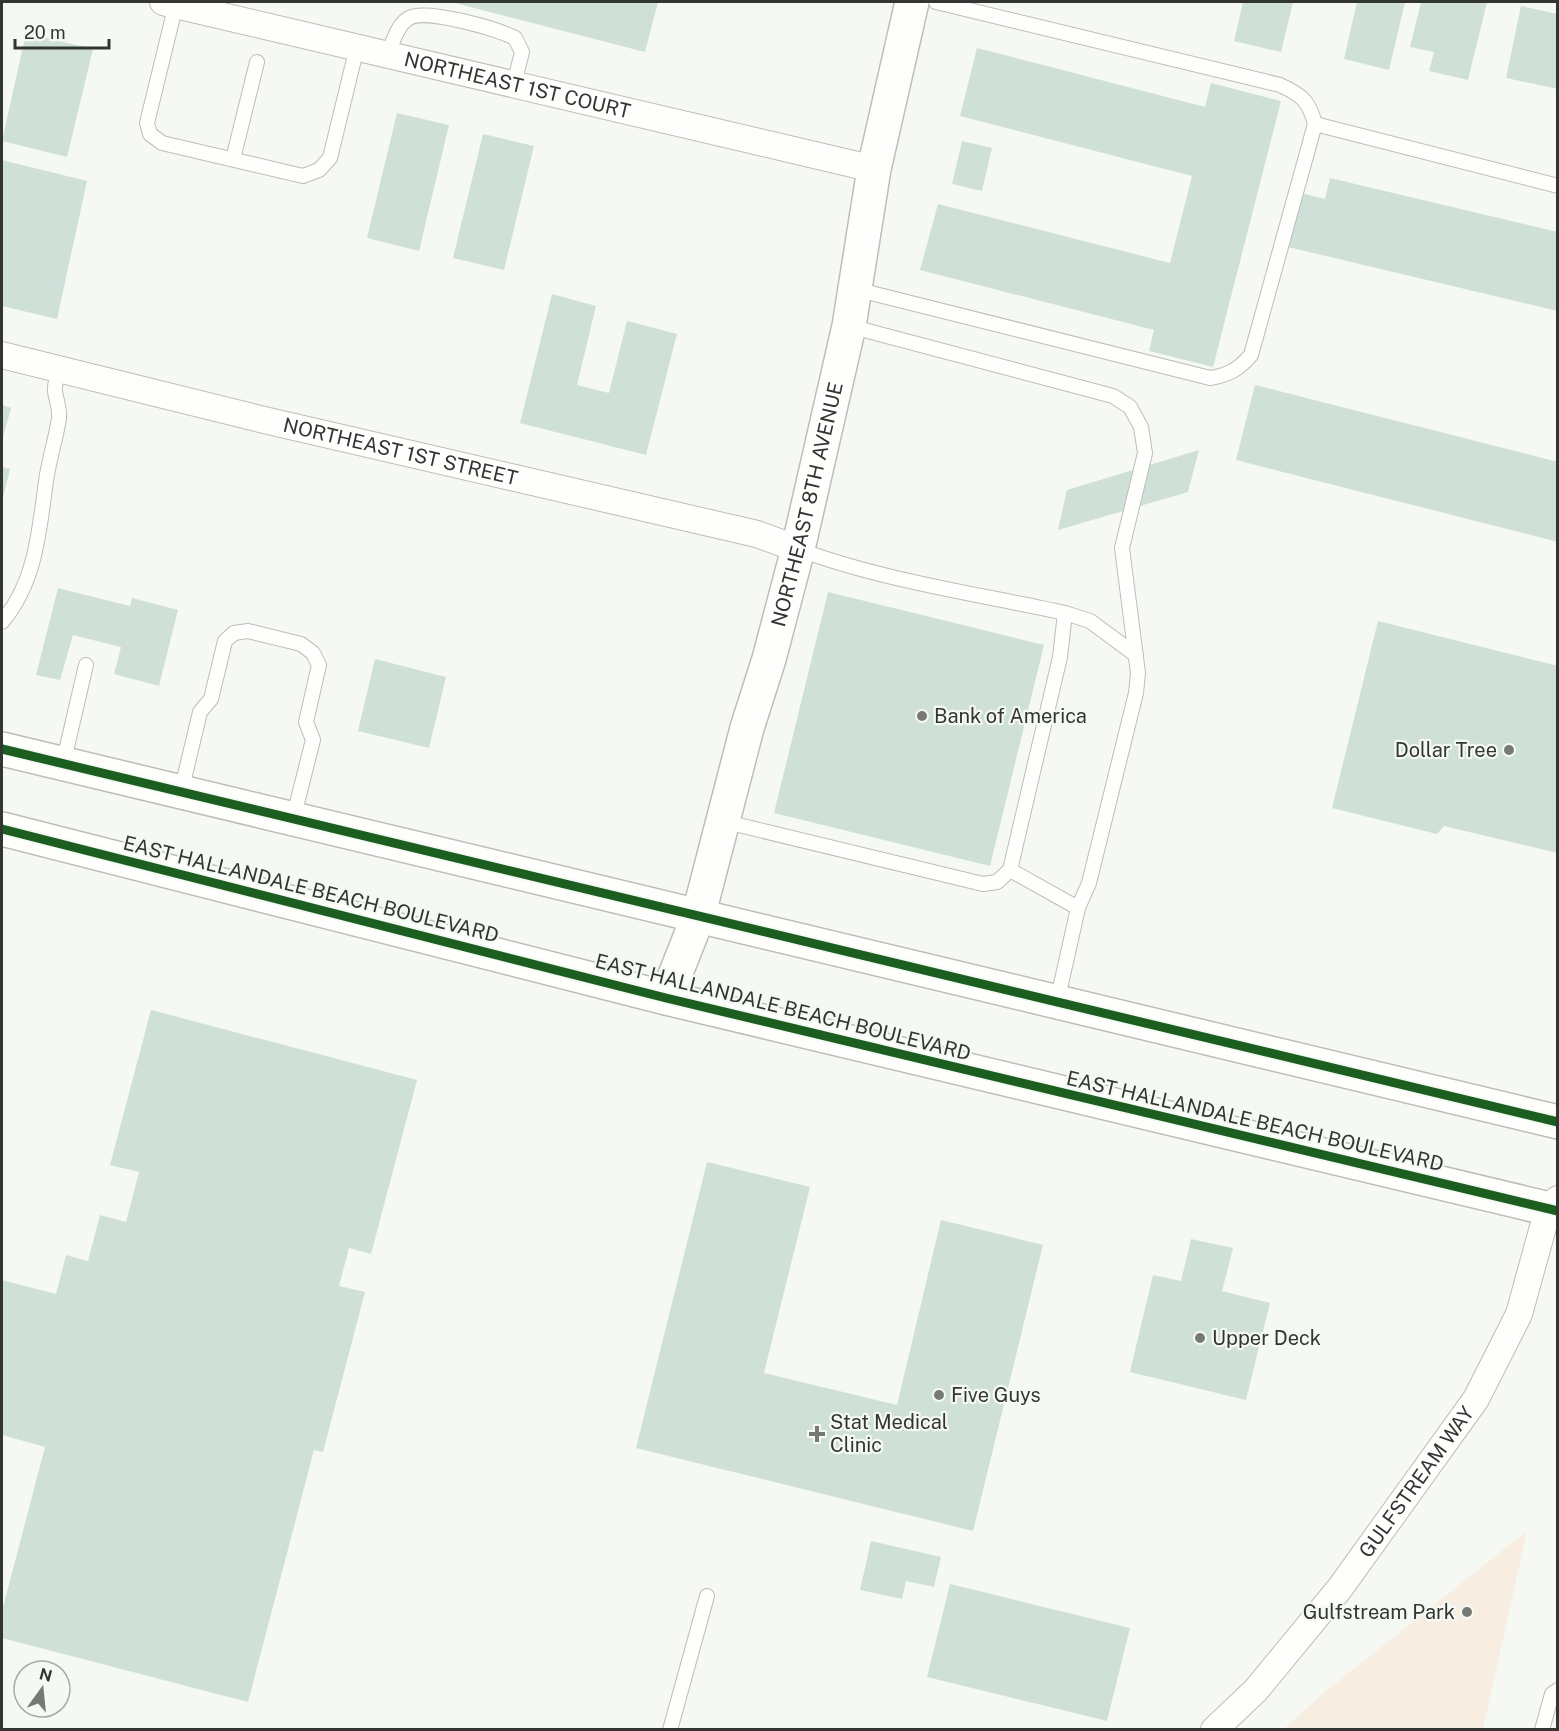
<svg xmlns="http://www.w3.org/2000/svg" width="1559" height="1731" font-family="'Public Sans',sans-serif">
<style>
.green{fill:#f7eee1}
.building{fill:#cee0d8}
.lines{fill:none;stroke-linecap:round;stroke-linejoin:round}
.service-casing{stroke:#bcbebb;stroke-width:16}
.minor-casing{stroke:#bcbebb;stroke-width:28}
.tertiary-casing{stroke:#bcbebb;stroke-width:36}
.primary-casing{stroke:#bcbebb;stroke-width:36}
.service{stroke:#fefefd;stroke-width:14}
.minor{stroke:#fefefd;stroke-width:26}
.tertiary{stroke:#fefefd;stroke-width:33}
.primary{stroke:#fefefd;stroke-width:33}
.cycleway-casing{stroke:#f5f9f3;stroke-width:13}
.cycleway{stroke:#1b5e20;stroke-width:9}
.poi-dot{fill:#777976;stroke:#f5f9f3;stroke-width:2}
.labels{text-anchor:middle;stroke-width:4.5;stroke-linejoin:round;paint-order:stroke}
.street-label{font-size:20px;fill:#333532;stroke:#f5f9f3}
.poi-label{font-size:20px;fill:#333532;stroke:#f5f9f3;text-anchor:start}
</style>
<rect width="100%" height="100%" fill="#f6f8f4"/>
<!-- green -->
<path class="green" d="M1527,1531l-44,198h-199l38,-35z"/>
<!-- building -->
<g class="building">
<path d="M451,2h207l-13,50z"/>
<path d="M1243,2h50l-12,50 -47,-11z"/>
<path d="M1357,2h48l-16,68 -45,-11z"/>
<path d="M1421,2h66l-19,78 -39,-9 5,-19 -24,-5z"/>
<path d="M1521,6l37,8v75l-52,-11z"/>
<path d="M26,33l67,16 -26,108 -65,-16z"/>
<path d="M977,48l228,59 6,-24 70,18 -68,266 -64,-16 5,-21 -234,-60 18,-66 232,59 22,-87 -232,-60z"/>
<path d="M397,113l52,12 -30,126 -52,-13z"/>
<path d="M483,134l51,12 -30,124 -51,-12z"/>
<path d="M962,141l30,7 -10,43 -30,-7z"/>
<path d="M2,160l85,21 -30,138 -55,-13z"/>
<path d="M1330,178l228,54v79l-270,-64 13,-54 24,6z"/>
<path d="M552,294l44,12 -19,79 32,8 18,-72 50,13 -31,121 -126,-32z"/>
<path d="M1255,385l303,77v80l-322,-82z"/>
<path d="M2,405l9,3 -9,33z"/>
<path d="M1199,450l-11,42 -130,38 9,-40z"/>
<path d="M2,467l8,2 -8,33z"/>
<path d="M58,588l72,18 2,-8 46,12 -19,76 -45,-12 7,-27 -48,-12 -13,45 -24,-5z"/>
<path d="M828,592l216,53 -54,221 -216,-53z"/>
<path d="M1378,621l180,45v187l-114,-27 -7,8 -105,-26z"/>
<path d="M375,659l71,18 -17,71 -71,-17z"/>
<path d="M151,1010l266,70 -46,174 -22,-6 -10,38 26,6 -42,160 -9,-2 -66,252 -246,-64v-27l43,-164 -43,-12v-155l54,14 10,-39 22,6 12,-46 26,7 13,-50 -29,-7z"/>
<path d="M707,1162l103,25 -46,186 133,32 44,-185 102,25 -70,286 -337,-83z"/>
<path d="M1191,1239l42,9 -11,43 48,12 -24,97 -116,-28 23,-97 28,6z"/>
<path d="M871,1541l70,16 -7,30 -28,-6 -4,18 -42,-9z"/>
<path d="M950,1584l180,44 -23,93 -180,-44z"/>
</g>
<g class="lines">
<!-- service casing -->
<g class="service-casing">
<g id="service">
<path d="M176,4l-29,119 3,11 12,9 141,33 16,-6 11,-12 27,-111"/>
<path d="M388,54c5,-12 9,-29 21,-36 17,-10 88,11 106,20l7,14 -8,32"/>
<path d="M1315,124l243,62"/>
<path d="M233,159l24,-97"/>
<path d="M855,289l355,89c19,-3 29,-9 41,-23l64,-231c-6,-23 -13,-29 -35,-39l-344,-83"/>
<path d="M849,326l264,70 17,11 11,20 4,26 -23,95 16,125 -2,20 -47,190 -11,25 -21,94"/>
<path d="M1065,613l25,8 46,34"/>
<path d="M2,622c34,-40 37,-91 44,-141 3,-22 10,-42 13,-63 1,-11 -3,-18 -4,-27 -1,-7 3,-16 5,-22"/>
<path d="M63,764l23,-99"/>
<path d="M181,792l19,-80 11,-13 14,-58 9,-8 14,-2 53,13 12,9 6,12 -13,57 7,18 -20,79"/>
<path d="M722,821l261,63 14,-2 13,-12 50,-213 5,-44c-87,-19 -185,-33 -267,-64"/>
<path d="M1010,870l68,38"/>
<path d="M670,1730l37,-134"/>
<path d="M1542,1730l10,-36 6,-4"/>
</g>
</g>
<!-- minor casing -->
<g class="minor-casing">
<g id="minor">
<path id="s1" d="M163,2l711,167"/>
<path id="s2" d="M2,355l254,63 501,116 41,15"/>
<path id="s3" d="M1214,1730l42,-40 84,-102 136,-189 43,-85 29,-105 10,-10"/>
</g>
</g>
<!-- tertiary casing -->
<g class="tertiary-casing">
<g id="tertiary">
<path id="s4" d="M666,998l32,-81 49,-189 22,-69 29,-110 51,-223 25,-157 38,-167"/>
</g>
</g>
<!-- primary casing -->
<g class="primary-casing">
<g id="primary">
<path d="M2,749l1556,373"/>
<path d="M2,829l664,169 892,213"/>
</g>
</g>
<!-- service -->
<use href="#service" class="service"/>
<!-- minor -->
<use href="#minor" class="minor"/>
<!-- tertiary -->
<use href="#tertiary" class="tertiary"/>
<!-- primary -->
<use href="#primary" class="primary"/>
<!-- cycleway casing -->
<g class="cycleway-casing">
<g id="cycleway">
<path d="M2,749l1556,373"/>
<path d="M2,829l664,169 892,213"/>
</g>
</g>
<!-- cycleway -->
<use href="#cycleway" class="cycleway"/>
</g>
<!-- markers -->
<g class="poi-dot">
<circle cx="922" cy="716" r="6"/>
<circle cx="1509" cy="750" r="6"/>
<circle cx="1200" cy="1338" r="6"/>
<circle cx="939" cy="1395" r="6"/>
<path d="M814 1425h6v6h6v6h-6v6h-6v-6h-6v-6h6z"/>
<circle cx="1467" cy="1612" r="6"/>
</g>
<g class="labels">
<!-- street labels -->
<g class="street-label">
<text dy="7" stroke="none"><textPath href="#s1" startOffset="364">NORTHEAST 1ST COURT</textPath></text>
<text dy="7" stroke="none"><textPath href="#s2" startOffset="410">NORTHEAST 1ST STREET</textPath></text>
<text dy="7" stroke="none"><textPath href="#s4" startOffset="514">NORTHEAST 8TH AVENUE</textPath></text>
<text transform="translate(311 889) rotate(14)" y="7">EAST HALLANDALE BEACH BOULEVARD</text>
<text transform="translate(783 1007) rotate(14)" y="7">EAST HALLANDALE BEACH BOULEVARD</text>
<text transform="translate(1255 1121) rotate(13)" y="7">EAST HALLANDALE BEACH BOULEVARD</text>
<text dy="7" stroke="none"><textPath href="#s3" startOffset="321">GULFSTREAM WAY</textPath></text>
</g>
<!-- poi labels -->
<g class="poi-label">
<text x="934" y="723">Bank of America</text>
<text x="1497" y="757" text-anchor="end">Dollar Tree</text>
<text x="1212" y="1345">Upper Deck</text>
<text x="951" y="1402">Five Guys</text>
<text x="830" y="1429">Stat Medical<tspan x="830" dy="23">Clinic</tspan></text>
<text x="1455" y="1619" text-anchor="end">Gulfstream Park</text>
</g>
</g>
<!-- border -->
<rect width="1559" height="1731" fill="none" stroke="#333532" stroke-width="6"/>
<!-- north arrow -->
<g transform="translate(42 1689) rotate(15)"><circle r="28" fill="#f5f9f3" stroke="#a7aba6" stroke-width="1.5"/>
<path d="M0-4.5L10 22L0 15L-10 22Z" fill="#777976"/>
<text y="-9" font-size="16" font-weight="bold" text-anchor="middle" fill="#333532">N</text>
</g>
<!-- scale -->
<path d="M15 39v9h94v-9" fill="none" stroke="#333532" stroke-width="3"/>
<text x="24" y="39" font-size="18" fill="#333532" stroke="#f5f9f3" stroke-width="4.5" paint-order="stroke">20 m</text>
</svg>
